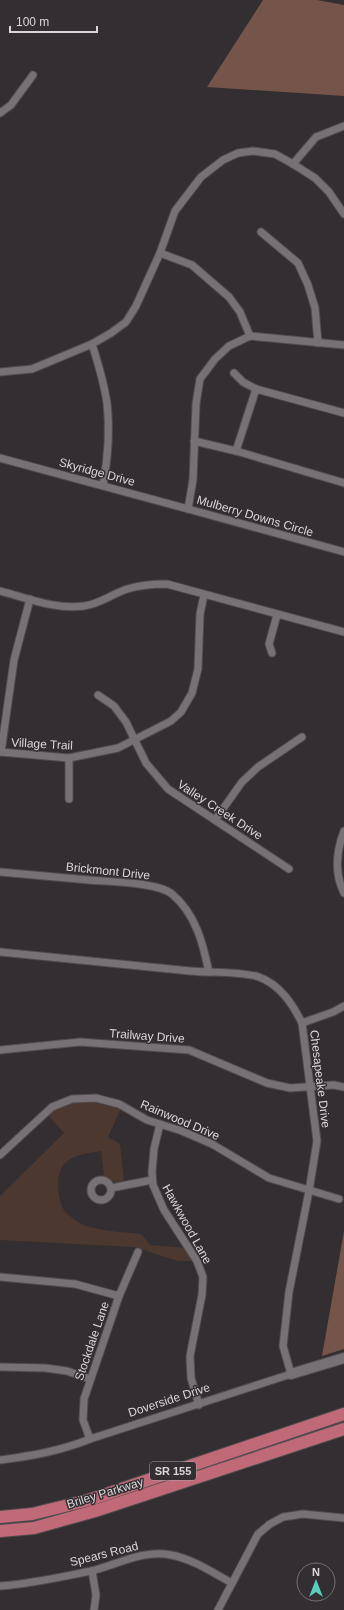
<svg xmlns="http://www.w3.org/2000/svg" width="344" height="1610" font-family="Arial,sans-serif">
<style>
.green{fill:#4d382f}
.forest{fill:#755549}
.lines{fill:none;stroke-linecap:round;stroke-linejoin:round}
.street-casing{stroke:#504c4f;stroke-width:9}
.secondary-casing{stroke:#504c4f;stroke-width:12}
.highway-casing{stroke:#504c4f;stroke-width:14}
.street{stroke:#777075;stroke-width:7}
.secondary{stroke:#777075;stroke-width:10}
.highway{stroke:#c06a78;stroke-width:12}
.labels{text-anchor:middle;stroke-width:3;stroke-linejoin:round;paint-order:stroke}
.shield{fill:#332e31;stroke:#a8a4a7;stroke-width:1}
.shield-label{font-size:11px;font-weight:bold;fill:#dad6d9}
.street-label{font-size:12px;fill:#dad6d9;stroke:#332e31}
</style>
<rect width="100%" height="100%" fill="#332e31"/>
<!-- green -->
<path class="green" d="M94,1100l27,8 -13,29 12,7 4,37 -9,1 -11,-6 -3,-25c-12,2 -25,3 -35,11 -11,8 -9,37 -2,48 3,4 10,9 14,12 14,9 46,10 63,12l9,11 36,3 7,13h-15l-44,-14 -134,-7v-44l64,-63 -16,-18c11,-12 31,-14 46,-15z"/>
<!-- forest -->
<g class="forest">
<path d="M263,0h54l27,5v91l-137,-9z"/>
<path d="M344,1231v118l-22,7z"/>
</g>
<g class="lines">
<!-- street casing -->
<g class="street-casing">
<g id="street">
<path d="M0,113l11,-8 22,-30"/>
<path d="M293,164l23,-27 28,-11"/>
<path d="M261,232l37,31 10,22 7,23 3,35"/>
<path d="M160,253l32,12 37,32 11,15 10,24"/>
<path d="M92,344c6,19 12,39 15,59 3,27 1,55 -4,82"/>
<path d="M344,345l-94,-9 -21,10 -14,13 -15,20 -4,25 -3,76 -5,29 156,43"/>
<path d="M0,372l32,-3 60,-25 19,-11 15,-11 10,-16 24,-53 15,-42 26,-34 22,-17 15,-7 15,-2 22,3 18,10 22,14 14,14 15,22"/>
<path d="M234,373l9,9 13,7 88,24"/>
<path d="M194,441l42,10 20,-62"/>
<path d="M236,451l108,32"/>
<path d="M0,458l188,51"/>
<path d="M0,591c27,7 56,19 84,15 16,-2 28,-12 43,-17 13,-4 26,-5 40,-5l177,48"/>
<path d="M272,653l-3,-9 8,-29"/>
<path d="M98,695l16,11 12,16 20,41 22,26 121,80"/>
<path d="M0,752l69,6 49,-10 53,-27 10,-9 11,-19 6,-24 2,-55 4,-19"/>
<path d="M1,752l13,-92 16,-61"/>
<path d="M69,758v41"/>
<path d="M215,820l27,-38 16,-15 44,-30"/>
<path d="M344,831c-8,21 -10,42 0,62"/>
<path d="M0,872c30,3 59,5 89,8 20,2 68,2 83,14 24,20 31,50 37,78"/>
<path d="M0,952c63,6 127,13 190,19 20,2 51,0 69,6 21,8 33,26 43,46l15,118 -8,50 -20,101 -6,54 8,28 -201,65c-30,12 -58,17 -90,21"/>
<path d="M302,1023l31,-11 11,-6"/>
<path d="M0,1050l80,-8 109,8 78,33 23,5 44,-3 10,2"/>
<path d="M160,1124l-6,25 -2,23 1,13 11,25 33,51 6,16 -1,18 -12,61 1,22 8,27"/>
<path d="M0,1155l52,-48 20,-8 24,-1 23,6 28,16 35,11 30,13 57,34 70,21"/>
<circle cx="101" cy="1190" r="10"/>
<path d="M111,1188l41,-8"/>
<path d="M0,1277l75,7 44,12"/>
<path d="M0,1367l45,1 22,3 23,8"/>
<path d="M90,1439l-7,-19 1,-21 35,-103 19,-44"/>
<path d="M92,1571l4,24 -2,15"/>
<path d="M0,1586c30,-2 61,-9 91,-15 26,-6 52,-22 80,-16 22,4 42,18 61,28"/>
<path d="M218,1610l40,-76 12,-10 13,-7 20,-3 41,4"/>
</g>
</g>
<!-- secondary casing -->
<g class="secondary-casing">
<path id="secondary" d="M291,1374l53,-16"/>
</g>
<!-- highway casing -->
<g class="highway-casing">
<g id="highway">
<path d="M0,1517l32,-3 57,-14 255,-86"/>
<path d="M0,1531l34,-3 61,-17 249,-82"/>
</g>
</g>
<!-- street -->
<use href="#street" class="street"/>
<!-- secondary -->
<use href="#secondary" class="secondary"/>
<!-- highway -->
<use href="#highway" class="highway"/>
</g>
<g class="labels">
<!-- shield labels -->
<rect class="shield" x="150" y="1462" width="46" height="18" rx="3"/>
<g class="shield-label">
<text x="173" y="1475">SR 155</text>
</g>
<!-- street labels -->
<g class="street-label">
<text transform="translate(97 472) rotate(15)" y="4">Skyridge Drive</text>
<text transform="translate(255 516) rotate(16)" y="4">Mulberry Downs Circle</text>
<text transform="translate(42 744) rotate(3)" y="4">Village Trail</text>
<text transform="translate(220 810) rotate(33)" y="4">Valley Creek Drive</text>
<text transform="translate(108 871) rotate(6)" y="4">Brickmont Drive</text>
<text transform="translate(147 1036) rotate(4)" y="4">Trailway Drive</text>
<text transform="translate(320 1079) rotate(83)" y="4">Chesapeake Drive</text>
<text transform="translate(180 1120) rotate(23)" y="4">Rainwood Drive</text>
<text transform="translate(187 1224) rotate(61)" y="4">Hawkwood Lane</text>
<text transform="translate(92 1341) rotate(-71)" y="4">Stockdale Lane</text>
<text transform="translate(169 1400) rotate(-18)" y="4">Doverside Drive</text>
<text transform="translate(105 1493) rotate(-17)" y="4">Briley Parkway</text>
<text transform="translate(104 1554) rotate(-14)" y="4">Spears Road</text>
</g>
</g>
<!-- north arrow -->
<g transform="translate(316 1582)"><circle r="19" fill="#332e31" stroke="#767174"/>
<path d="M0-3L7 15L0 10L-7 15Z" fill="#5acebd"/>
<text y="-6" font-size="11" font-weight="bold" text-anchor="middle" fill="#dad6d9">N</text>
</g>
<!-- scale -->
<path d="M10 26v6h87v-6" fill="none" stroke="#dad6d9" stroke-width="2"/>
<text x="16" y="26" font-size="12" fill="#dad6d9" stroke="#332e31" stroke-width="3" paint-order="stroke">100 m</text>
</svg>
